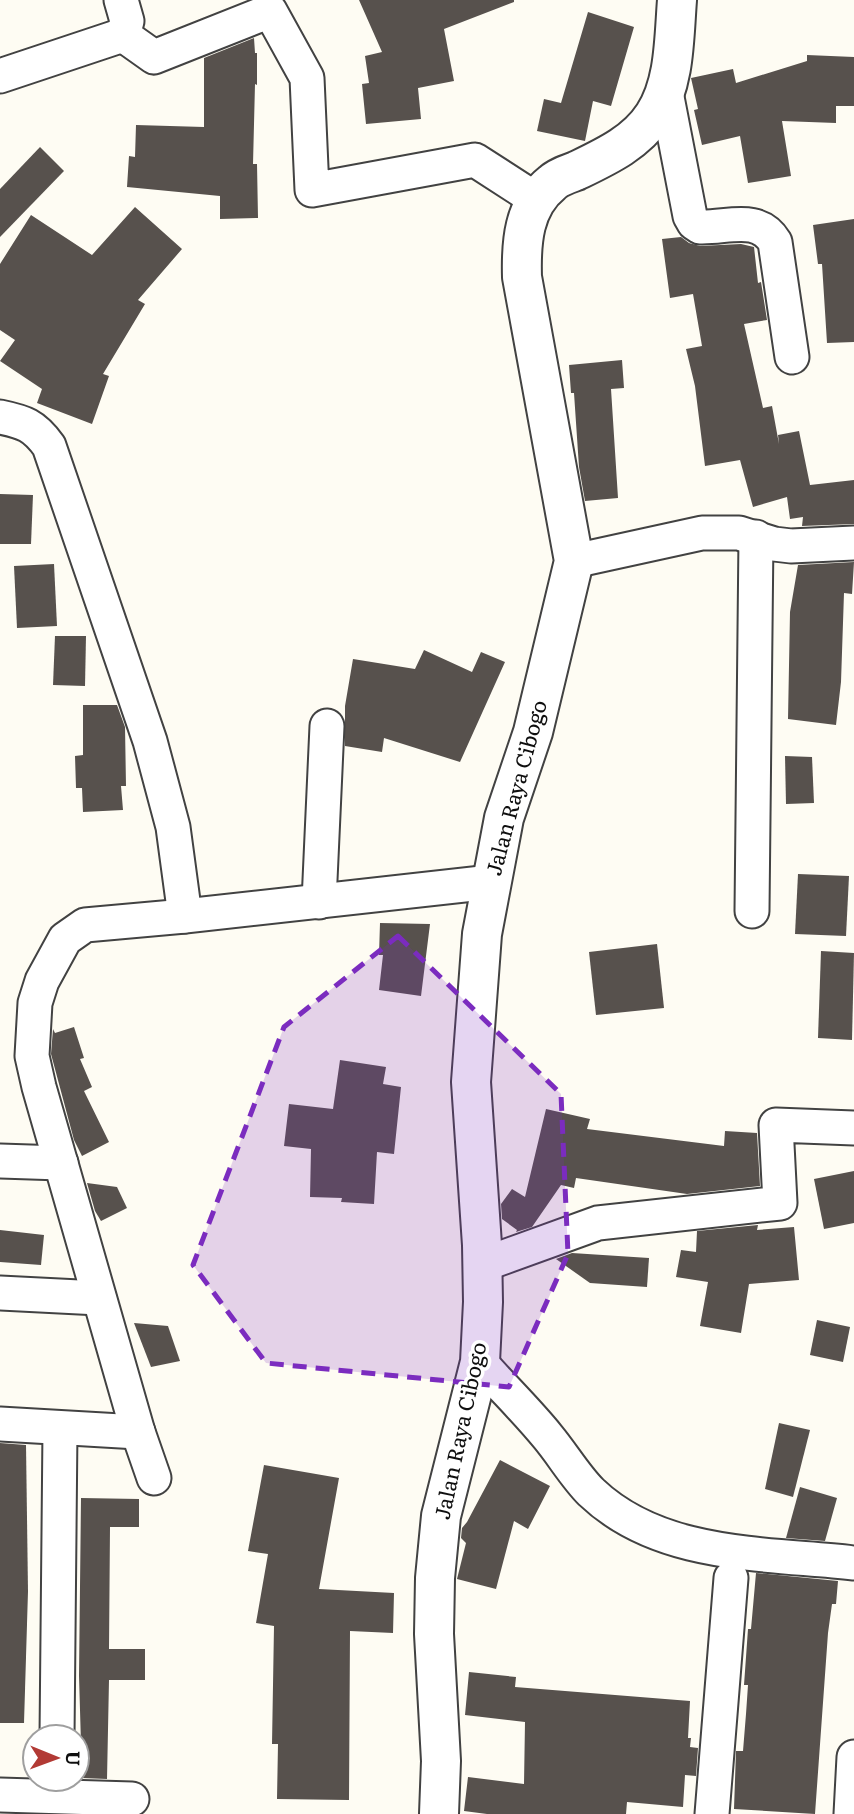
<svg xmlns="http://www.w3.org/2000/svg" width="854" height="1814" font-family="Literata,serif">
<style>
.building{fill:#57514d}
.lines{fill:none;stroke-linecap:round;stroke-linejoin:round}
.minor-casing{stroke:#424242;stroke-width:37}
.tertiary-casing{stroke:#424242;stroke-width:42}
.minor{stroke:#fff;stroke-width:33}
.tertiary{stroke:#fff;stroke-width:38}
.marked{fill:#7b2cbf;fill-opacity:0.2;stroke:#7b2cbf;stroke-width:5;stroke-dasharray:14 9;stroke-linejoin:round}
.labels{text-anchor:middle;stroke-width:7;stroke-linejoin:round;paint-order:stroke}
.street-label{font-size:21px;fill:#0f0f0f;stroke:#fff}
</style>
<rect width="100%" height="100%" fill="#fefcf3"/>
<!-- building -->
<g class="building">
<path d="M359,0h155v2l-70,27 10,52 -36,7 3,31 -55,5 -4,-40 7,-1 -4,-27 17,-4z"/>
<path d="M588,12l46,15 -23,79 -18,-5 -8,40 -48,-10 7,-32 17,4z"/>
<path d="M254,38l1,15h2v32l-2,-1 -2,80h4l1,54 -38,1v-23l-93,-9 2,-31 6,1 1,-32 68,2v-69z"/>
<path d="M807,55l47,2v49h-18v17l-54,-2 9,55 -43,7 -8,-47 -38,9 -8,-35 4,-1 -7,-31 42,-9 3,14 71,-22z"/>
<path d="M40,147l24,24 -64,66v-48z"/>
<path d="M135,207l47,42 -44,51 7,4 -42,70 6,2 -17,48 -55,-21 5,-14 -42,-28 15,-21 -15,-10v-66l31,-49 61,40z"/>
<path d="M854,219v123l-27,1 -5,-79h-4l-5,-39z"/>
<path d="M681,237l8,6 11,3 41,-2 13,3 4,36 3,-1 6,38 -23,4 19,84 9,-2 7,38 -1,-9 21,-4 11,54 44,-5v44l-52,2 1,-9 -13,2 -3,-22 -34,10 -13,-47 -35,6 -10,-80 -9,-37 16,-3 -9,-52 -23,4 -8,-59z"/>
<path d="M622,360l2,28 -13,1 7,109 -33,3 -6,-34 -5,-74h-3l-2,-28z"/>
<path d="M0,494l33,1 -2,49h-31z"/>
<path d="M854,562l-2,32 -8,-1 -3,89 -5,43 -48,-6 2,-107 8,-47z"/>
<path d="M54,564l3,62 -40,2 -3,-62z"/>
<path d="M55,636h31l-1,50 -32,-1z"/>
<path d="M424,650l48,22 9,-20 24,10 -45,100 -76,-24 -2,14 -37,-6v-40l8,-47 62,10z"/>
<path d="M83,705h34l8,22 1,59h-5l2,24 -40,2 -1,-24h-6l-1,-32 8,-1z"/>
<path d="M785,756l27,1 2,46 -28,1z"/>
<path d="M798,874l51,2 -3,60 -51,-2z"/>
<path d="M380,923l50,1 -9,72 -42,-6 4,-35h-4z"/>
<path d="M657,944l7,64 -68,7 -7,-63z"/>
<path d="M821,951l33,2 -2,87 -34,-2z"/>
<path d="M74,1027l10,31 -4,1 12,28 -8,4 25,51 -27,14 -8,-16 -23,-86 2,-25 2,4z"/>
<path d="M340,1060l46,7 -3,17 18,3 -7,67 -17,-2 -3,52 -33,-2 1,-4 -32,-1 1,-48 -27,-3 5,-42 44,5z"/>
<path d="M546,1109l44,10 -3,10 137,17 1,-15 32,2 3,53 -73,8 -111,-16 -2,10 -13,-3 -29,42 -16,5 1,-2 -15,-11 -1,-15 11,-15 13,8z"/>
<path d="M854,1171v52l-30,6 -10,-50z"/>
<path d="M87,1183l30,4 10,21 -26,13 -6,-10z"/>
<path d="M758,1225l-1,5 37,-3 5,53 -50,4 -8,49 -41,-7 8,-44 -32,-5 5,-27 15,2 1,-21z"/>
<path d="M0,1230l44,5 -3,30 -41,-3z"/>
<path d="M572,1253l77,5 -2,29 -57,-4 -34,-24z"/>
<path d="M817,1320l33,7 -7,35 -33,-7z"/>
<path d="M134,1323l34,3 12,35 -29,6z"/>
<path d="M779,1423l31,7 -17,67 -28,-8z"/>
<path d="M0,1443l26,2 2,146 -4,132h-24z"/>
<path d="M500,1460l50,26 -22,43 -14,-8 -18,68 -39,-10 9,-36 -5,-5 1,-10 5,-6z"/>
<path d="M264,1465l75,13 -20,111 75,4 -1,40 -43,-2 -1,169 -72,-1 1,-55h-6l2,-118 -18,-3 12,-69 -20,-3z"/>
<path d="M800,1487l37,11 -12,43 -39,-3z"/>
<path d="M81,1498l58,1v28h-29l-1,122h36v31h-36l-2,99 -25,-1 -3,-102z"/>
<path d="M756,1573l82,8 -2,23h-4l-4,29 -13,181 -81,-5 2,-58h7l3,-37 2,-29h-4l4,-56h3z"/>
<path d="M469,1672l47,5 -1,10 175,14 -2,37h3l-1,9 8,1 -2,28 -11,-1 -2,32 -56,-5 -1,12h-139l-23,-3 4,-34 56,7 1,-62 -60,-7z"/>
</g>
<g class="lines">
<!-- minor casing -->
<g class="minor-casing">
<g id="minor">
<path d="M123,35l31,22 116,-46 37,67 5,112 163,-30 62,40"/>
<path d="M0,76l123,-41 4,-14 -6,-21"/>
<path d="M666,92l24,124 4,7 6,4c28,1 58,-13 75,15l17,115"/>
<path d="M0,417c24,5 34,8 49,29l101,295 23,86 12,89"/>
<path d="M574,561l128,-28h37l35,11 17,2 63,-3"/>
<path d="M319,902l8,-176"/>
<path d="M752,911l4,-374"/>
<path d="M0,1161l61,2"/>
<path d="M482,1265l116,-42 182,-20 -4,-78 78,3"/>
<path d="M0,1293l99,5"/>
<path d="M480,1362c22,25 47,49 68,75 15,18 27,39 43,55 69,66 174,61 263,71"/>
<path d="M0,1424l138,8"/>
<path d="M154,1478l-16,-46 -99,-345 -7,-31 3,-53 7,-22 23,-42 20,-14 100,-9 306,-34"/>
<path d="M57,1737l3,-308"/>
<path d="M0,1795l132,4"/>
<path d="M712,1814l19,-236"/>
<path d="M851,1814l3,-57"/>
</g>
</g>
<!-- tertiary casing -->
<g class="tertiary-casing">
<path id="tertiary" d="M439,1814l2,-53 -7,-127 1,-56 6,-62 39,-154 3,-60 -1,-57 -11,-163 11,-148 22,-116 29,-86 41,-171 -52,-284c-1,-34 1,-71 30,-94 6,-6 16,-9 24,-12 29,-14 60,-28 78,-56 21,-32 20,-77 23,-115"/>
</g>
<!-- minor -->
<use href="#minor" class="minor"/>
<!-- tertiary -->
<use href="#tertiary" class="tertiary"/>
</g>
<!-- marked area -->
<path class="marked" d="M398,936l163,158 7,160 -59,133 -243,-24 -73,-98 91,-238z"/>
<g class="labels">
<!-- street labels -->
<g class="street-label">
<text transform="translate(517 788) rotate(-75)" y="7">Jalan Raya Cibogo</text>
<text transform="translate(461 1431) rotate(-78)" y="7">Jalan Raya Cibogo</text>
</g>
</g>
<!-- north arrow -->
<g transform="translate(56 1758) rotate(91)"><circle r="33" fill="#ffffff" stroke="#9f9f9f" stroke-width="2"/>
<path d="M0-5L12 26L0 18L-12 26Z" fill="#b23a35"/>
<text y="-10" font-size="19" font-weight="bold" text-anchor="middle" fill="#0f0f0f">U</text>
</g>
</svg>
